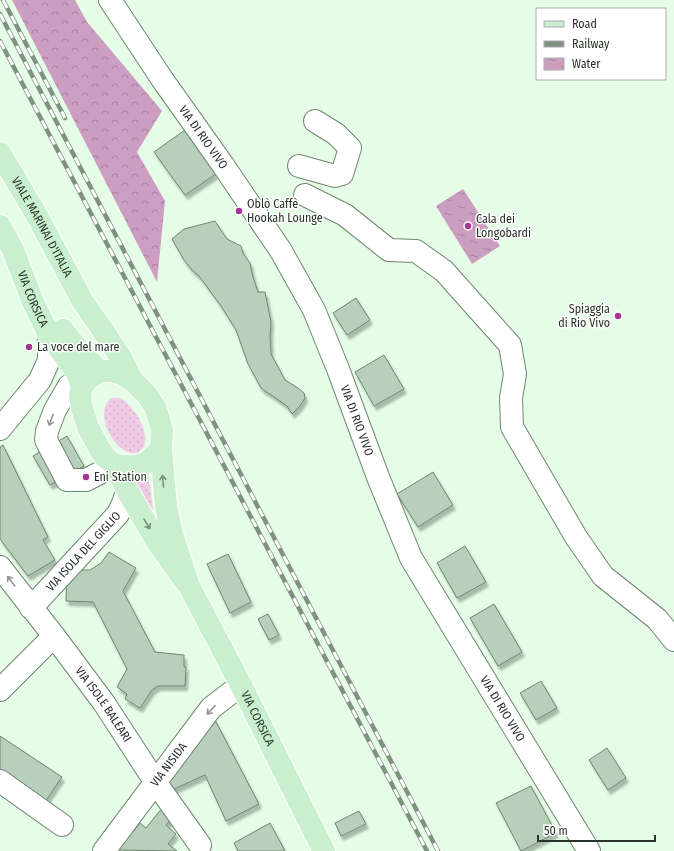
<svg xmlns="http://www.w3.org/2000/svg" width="674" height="851" font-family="'Fira Sans Condensed',sans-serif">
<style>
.grass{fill:url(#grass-dots)}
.forest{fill:url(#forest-crowns)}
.water{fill:url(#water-ripples)}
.building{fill:#b8d0bb;stroke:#6d836f;filter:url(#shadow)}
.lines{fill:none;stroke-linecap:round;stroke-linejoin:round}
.minor-casing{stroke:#6f8571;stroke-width:24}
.major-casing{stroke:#fff;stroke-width:24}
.minor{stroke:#fff;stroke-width:22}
.major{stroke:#c9efce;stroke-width:22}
.rail-casing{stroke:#809081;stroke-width:4.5}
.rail{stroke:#fff;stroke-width:3;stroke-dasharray:9;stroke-linecap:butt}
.oneway{stroke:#949994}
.oneway2{stroke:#79917c}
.poi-dot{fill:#a63693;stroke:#fff;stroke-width:1.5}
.labels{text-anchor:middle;stroke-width:3;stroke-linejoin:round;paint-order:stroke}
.street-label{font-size:12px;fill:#29332a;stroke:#fff}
.poi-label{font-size:12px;fill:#29332a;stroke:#fff;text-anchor:start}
</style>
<defs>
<pattern id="grass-dots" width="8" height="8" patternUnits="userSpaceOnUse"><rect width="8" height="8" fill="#efcbe6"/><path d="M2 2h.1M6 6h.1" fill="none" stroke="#cdafc5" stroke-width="1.8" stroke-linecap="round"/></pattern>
<pattern id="forest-crowns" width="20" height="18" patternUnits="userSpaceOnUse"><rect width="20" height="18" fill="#cc9ec1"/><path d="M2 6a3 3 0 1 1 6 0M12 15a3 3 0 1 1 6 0" fill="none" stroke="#a6819d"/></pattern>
<pattern id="water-ripples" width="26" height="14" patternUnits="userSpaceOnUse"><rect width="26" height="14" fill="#cb9ec0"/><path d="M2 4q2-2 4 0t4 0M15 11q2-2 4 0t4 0" fill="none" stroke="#a5819c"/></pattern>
<filter id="shadow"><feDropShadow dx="2.5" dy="4.5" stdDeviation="1" flood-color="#0004"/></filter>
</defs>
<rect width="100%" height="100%" fill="#e5fde7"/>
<!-- grass -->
<g class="grass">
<path d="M111,398c4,0 8,0 12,2 12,7 32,40 17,51 -17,13 -50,-34 -29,-53z"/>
<path d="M148,474l5,35h-2l-18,-32h7z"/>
</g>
<!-- forest -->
<path class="forest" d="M12,0h63l12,22 75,89 -25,41 28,49 -8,81z"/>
<!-- water -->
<path class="water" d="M463,189l37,57 -28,18 -36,-58z"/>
<!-- building -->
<g class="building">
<path d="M185,130l31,44 -31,21 -31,-43z"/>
<path d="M215,221l12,18 14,7 2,7 7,10 3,14 5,15h7l6,30 -1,15 1,17 14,26 13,8 6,5 1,5 -5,8 -8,8 -5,-8 -26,-18 -13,-24 -12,-34 -15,-24 -22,-30 -7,-6 -8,-10 -12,-21 12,-10z"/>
<path d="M356,298l14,22 -23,15 -14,-22z"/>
<path d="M384,355l20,34 -30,17 -19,-34z"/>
<path d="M67,436l17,30 -34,19 -17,-29z"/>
<path d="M3,445l45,92 -5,3 12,20 -27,16 -28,-37v-92z"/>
<path d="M433,472l20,33 -35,22 -21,-33z"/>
<path d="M465,546l21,36 -29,16 -20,-35z"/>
<path d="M109,552l27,16 -13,23 32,61 29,3v12h2l-1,19h-27l-6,4 -12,18 -15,-9 2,-5 -10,-7 10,-18 -34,-67 -27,-1 1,-31h23l11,-7z"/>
<path d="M228,554l23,48 -21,11 -23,-49z"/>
<path d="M494,604l28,48 -24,14 -28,-48z"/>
<path d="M268,614l11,21 -10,5 -11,-21z"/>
<path d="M541,681l16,27 -21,12 -16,-27z"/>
<path d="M215,720l44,84 -33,17 -21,-46 -33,15 -7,-11z"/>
<path d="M0,736l62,41 -17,25 -45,-30z"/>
<path d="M607,748l19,30 -18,12 -19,-30z"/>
<path d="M531,786l25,47 -35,18 -25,-48z"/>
<path d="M162,808l11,9 -7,8 10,9 -8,10 9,7 -59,-1 22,-27 6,5z"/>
<path d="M359,811l7,13 -25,12 -6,-13z"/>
<path d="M270,823l15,28h-47l-4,-8z"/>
</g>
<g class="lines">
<!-- minor casing -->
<g class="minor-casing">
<g id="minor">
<path id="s1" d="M110,0l52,79 61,86 58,86 33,59 24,59 40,108 33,81 178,293"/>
<path d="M299,166l36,10 7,-2 8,-26 -14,-14 -21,-13"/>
<path d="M305,195l40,20 44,35 27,1 28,20 66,74 5,29 -4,24 1,29 64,110 27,39 54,43 17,21"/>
<path d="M69,386l-14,24 -8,21 -1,9 21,40h19l29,-15"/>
<path d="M0,429l40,-49 9,-20v-25"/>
<path id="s2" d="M0,567l54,69 50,67 52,80 44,62"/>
<path id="s3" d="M31,608l87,-94 6,-13 3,-11"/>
<path d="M0,690l54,-54"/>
<path d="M0,781l62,44"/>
<path id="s4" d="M104,851l107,-143 30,-23"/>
</g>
</g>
<!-- major casing -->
<g class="major-casing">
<g id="major">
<path id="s5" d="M0,153l36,61 47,88 17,24 21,32 11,22"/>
<path id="s6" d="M0,226l13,24 20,52 16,33 28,37 5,15"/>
<path d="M63,330l10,13 26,28"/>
<path d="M115,465c24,3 31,2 46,-17"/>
<path id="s7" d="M189,586l-17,-52 -6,-28 -5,-58 1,-19 -7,-22 -8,-12 -15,-15 -10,-6 -10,-3h-13l-11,8 -6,8 -2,9 2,12 6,19 11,21 6,9 10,8 12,25 30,52 32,44 52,99 83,166"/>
</g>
</g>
<!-- minor -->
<use href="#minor" class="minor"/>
<!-- major -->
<use href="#major" class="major"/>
<!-- rail casing -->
<g class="rail-casing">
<g id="rail">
<path d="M3,0l62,118"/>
<path d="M0,14l438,837"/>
<path d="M0,41l427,810"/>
</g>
</g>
<!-- rail -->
<use href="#rail" class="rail"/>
</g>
<!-- one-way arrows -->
<defs><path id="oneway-shaft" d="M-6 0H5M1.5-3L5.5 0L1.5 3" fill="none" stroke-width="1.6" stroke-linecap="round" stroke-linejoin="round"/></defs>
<g class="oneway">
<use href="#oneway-shaft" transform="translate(51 420) rotate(110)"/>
<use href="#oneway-shaft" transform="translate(11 581) rotate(-127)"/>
<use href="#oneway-shaft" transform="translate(211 710) rotate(133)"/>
</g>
<g class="oneway2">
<use href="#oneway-shaft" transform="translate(163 481) rotate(-95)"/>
<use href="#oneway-shaft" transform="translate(147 524) rotate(59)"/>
</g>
<!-- markers -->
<g class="poi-dot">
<circle cx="239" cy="211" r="4"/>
<circle cx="468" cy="226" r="4"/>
<circle cx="618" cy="316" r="4"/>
<circle cx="29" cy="347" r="4"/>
<circle cx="86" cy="477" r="4"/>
</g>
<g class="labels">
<!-- street labels -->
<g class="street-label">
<text dy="4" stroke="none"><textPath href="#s1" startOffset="166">VIA DI RIO VIVO</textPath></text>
<text dy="4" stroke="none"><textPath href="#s5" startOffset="85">VIALE MARINAI D'ITALIA</textPath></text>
<text dy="4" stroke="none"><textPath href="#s6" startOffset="80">VIA CORSICA</textPath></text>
<text dy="4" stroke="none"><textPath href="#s1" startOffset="490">VIA DI RIO VIVO</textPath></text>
<text dy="4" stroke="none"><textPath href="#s3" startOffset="77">VIA ISOLA DEL GIGLIO</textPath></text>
<text dy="4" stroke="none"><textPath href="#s2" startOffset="172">VIA ISOLE BALEARI</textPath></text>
<text dy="4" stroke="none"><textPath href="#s1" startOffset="814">VIA DI RIO VIVO</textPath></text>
<text dy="4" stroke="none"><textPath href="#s7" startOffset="658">VIA CORSICA</textPath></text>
<text dy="4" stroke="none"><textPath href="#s4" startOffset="108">VIA NISIDA</textPath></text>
</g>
<!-- poi labels -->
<g class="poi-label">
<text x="247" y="208">Oblò Caffè<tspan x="247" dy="14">Hookah Lounge</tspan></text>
<text x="476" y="223">Cala dei<tspan x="476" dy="14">Longobardi</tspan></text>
<text x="610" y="313" text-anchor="end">Spiaggia<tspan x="610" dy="14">di Rio Vivo</tspan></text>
<text x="37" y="351">La voce del mare</text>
<text x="94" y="481">Eni Station</text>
</g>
</g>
<!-- legend -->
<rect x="536" y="8" width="130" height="72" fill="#ffffff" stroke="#a9adaa"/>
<rect x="544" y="21" width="20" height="6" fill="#c9efce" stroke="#a9adaa"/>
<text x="572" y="28" font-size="12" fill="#29332a">Road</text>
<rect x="544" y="41" width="20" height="6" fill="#809081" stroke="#a9adaa"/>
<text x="572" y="48" font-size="12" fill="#29332a">Railway</text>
<rect x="544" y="58" width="20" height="12" fill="url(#water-ripples)" stroke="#a9adaa"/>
<text x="572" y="68" font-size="12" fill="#29332a">Water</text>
<!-- scale -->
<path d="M538 835v6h117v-6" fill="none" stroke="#29332a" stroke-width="2"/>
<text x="544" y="835" font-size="12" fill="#29332a" stroke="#ffffff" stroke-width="3" paint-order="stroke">50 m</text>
</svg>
